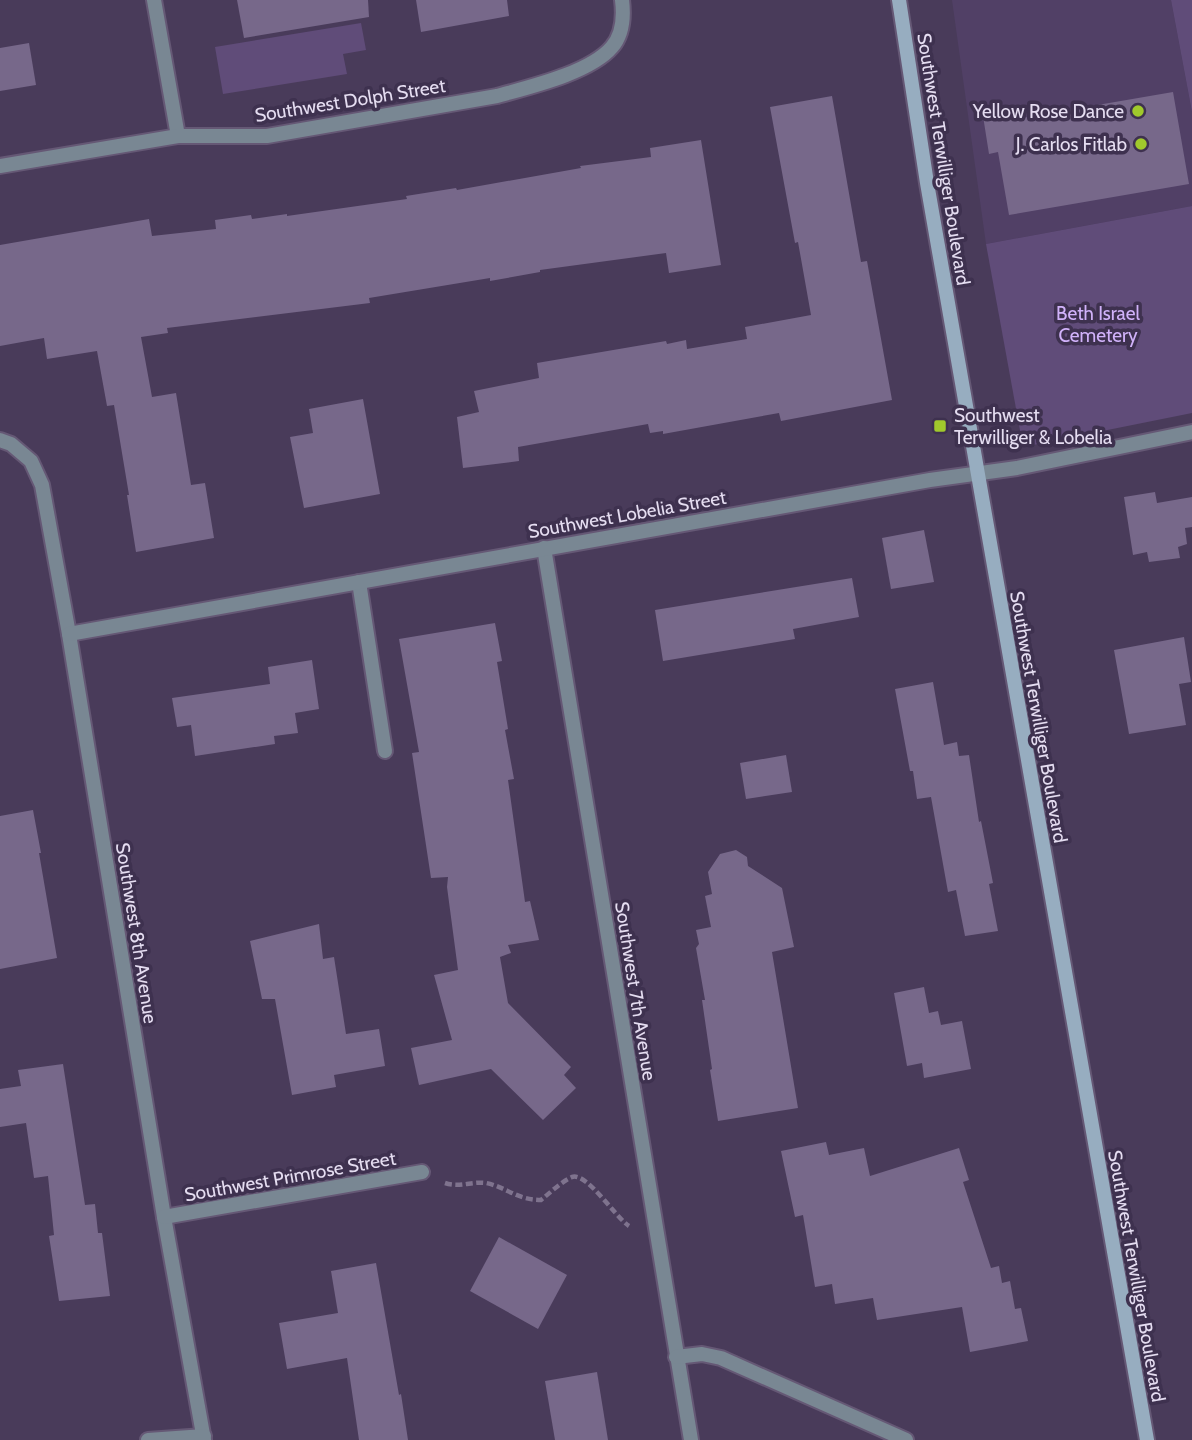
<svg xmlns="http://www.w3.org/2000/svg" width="1192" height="1440" font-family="Cabin,sans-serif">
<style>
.built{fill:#514066}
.green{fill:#604c79}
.building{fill:#77688a}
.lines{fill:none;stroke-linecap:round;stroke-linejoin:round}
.service-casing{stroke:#655875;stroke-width:18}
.minor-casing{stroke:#655875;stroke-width:18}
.secondary-casing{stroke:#655875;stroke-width:18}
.path{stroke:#7f738e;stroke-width:4.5;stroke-dasharray:7 3.5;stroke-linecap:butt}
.service{stroke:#798793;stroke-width:14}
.minor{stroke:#798793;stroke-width:14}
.secondary{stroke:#97adc0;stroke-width:14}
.poi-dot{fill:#a0c92c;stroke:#3e314f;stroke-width:2.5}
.labels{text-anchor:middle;stroke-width:7;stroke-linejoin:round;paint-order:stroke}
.street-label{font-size:19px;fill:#e5ddf1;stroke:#3e314f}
.poi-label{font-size:19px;fill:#e5ddf1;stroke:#3e314f;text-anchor:end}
.park-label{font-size:19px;fill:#d1b2fa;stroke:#3e314f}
</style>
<rect width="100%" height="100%" fill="#493b5a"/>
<!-- built -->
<path class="built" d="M952,0h219l21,112v94l-206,38z"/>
<!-- green -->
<g class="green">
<path d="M1171,0h21v112z"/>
<path d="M361,23l5,27 -23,4 4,20 -124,20 -8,-47z"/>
<path d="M1192,206v207l-169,34 -37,-203z"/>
</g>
<!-- building -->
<g class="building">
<path d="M237,0h131l1,17 -125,21z"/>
<path d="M416,0h91l2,16 -88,16z"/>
<path d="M29,43l7,42 -36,6v-43z"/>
<path d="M1173,92l16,92 -180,31 -11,-63 -9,2 -6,-38 38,-6 1,8z"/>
<path d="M832,96l29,166 6,-1 25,139 -111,21 -2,-8 -116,21v-3l-13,2 -2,-9 -130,23 1,14 -56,7 -6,-51 22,-5 -5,-21 65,-13 -2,-15 129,-22 1,3 19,-4 1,9 60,-10 -2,-12 66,-12 -13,-73 -3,1 -25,-136z"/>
<path d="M701,140l20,125 -52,8 -3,-20 -126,17v2l-50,9v-3l-121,20 1,5 -203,25 1,5 -27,4 11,60 24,-4 15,92 14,-2 9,55 -78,14 -9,-57h2l-15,-90 -7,1 -10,-55 -50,8 -3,-21 -44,8v-101l149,-26 3,17 64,-7 -1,-9 36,-5 1,4 35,-5v2l120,-17 -1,-3 50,-8 1,2 124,-22 -1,-2 71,-9 -1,-9z"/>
<path d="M363,399l17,95 -76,14 -14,-71 23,-4 -4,-24z"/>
<path d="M1155,492l2,11 35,-6v30l-7,1 2,16 -9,3 2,11 -31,4 -2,-10 -14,3 -9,-58z"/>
<path d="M924,530l10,52 -43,7 -9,-51z"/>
<path d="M852,578l7,39 -66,12 2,10 -132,22 -8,-51z"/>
<path d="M495,623l7,38 -5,1 11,67 -3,1 9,49 -6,1 17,122 5,-1 9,39 -31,5 3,8 -11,4 8,46 63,64 -7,8 12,13 -33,32 -52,-51 -72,16 -8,-37 41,-8 -18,-65 24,-5 -11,-83 1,-10 -17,1 -19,-125 7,-1 -20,-113z"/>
<path d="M1184,637l7,45 -12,2 7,41 -57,9 -15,-84z"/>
<path d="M312,660l7,49 -24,4 3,20 -24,3 1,8 -80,12 -4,-31 -14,2 -5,-29 98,-14 -2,-17z"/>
<path d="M933,682l11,63 13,-3 2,14 10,-1 10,67 2,-1 12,62 -4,1 9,47 -33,5 -9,-46 -8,2 -17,-95 -14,2 -4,-28h-3l-15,-82z"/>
<path d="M786,755l6,37 -46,7 -6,-36z"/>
<path d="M33,810l8,43h-2l18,105 -57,11v-153z"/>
<path d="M736,850l11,7 1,9 34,22 12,59 -22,5 26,156 -80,13 -8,-51 2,-1 -10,-69h3l-9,-52 3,-4 -3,-14 15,-3 -6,-31 7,-2 -4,-22 12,-18z"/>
<path d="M319,924l4,35 11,-2 12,77 33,-5 6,37 -51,9 2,12 -44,8 -17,-96h-13l-12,-58z"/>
<path d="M924,987l5,26 9,-2 3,14 21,-4 9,48 -47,9 -2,-15 -15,3 -13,-73z"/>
<path d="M63,1064l22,141 10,-1 3,29h4l8,63 -51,5 -10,-65 5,-1 -6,-59 -14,2 -8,-55 -26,4v-38l21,-3 -3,-16z"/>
<path d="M826,1142l3,13 35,-7 6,28 89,-28 10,32 -6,2 28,86 8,-2 3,17 8,-2 5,28 6,-1 7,33 -58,11 -8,-45 -85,13 -4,-22 -38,6 -3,-20 -17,3 -12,-72 -8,2 -14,-66z"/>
<path d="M499,1237l68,38 -29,54 -68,-38z"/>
<path d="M376,1263l23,132 2,-1 7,46h-49l-12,-82 -60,11 -8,-46 59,-10 -7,-42z"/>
<path d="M597,1372l11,68h-53l-10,-59z"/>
</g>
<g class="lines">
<!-- service casing -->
<g class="service-casing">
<path id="service" d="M359,582l26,169"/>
</g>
<!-- minor casing -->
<g class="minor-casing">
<g id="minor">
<path d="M154,0l24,136"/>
<path d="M0,166l178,-30h89l230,-40c32,-9 93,-23 115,-49 11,-13 12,-31 10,-47"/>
<path d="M0,440l11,4 20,17 11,24 27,149 95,583 40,223"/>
<path d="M544,548l147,892"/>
<path d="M69,634l861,-154 87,-12 175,-36"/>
<path d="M164,1217l258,-45"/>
<path d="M676,1357l26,-3 19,4 185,82"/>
<path d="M148,1440l56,-4"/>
</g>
</g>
<!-- secondary casing -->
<g class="secondary-casing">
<path id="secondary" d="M899,0l28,183 220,1257"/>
</g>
<!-- path -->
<path class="path" d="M445,1183c15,5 27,-2 41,0 20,4 31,17 55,17 10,-8 20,-18 31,-23 15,-5 43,40 57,49"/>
<!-- service -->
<use href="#service" class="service"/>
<!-- minor -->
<use href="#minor" class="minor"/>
<!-- secondary -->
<use href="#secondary" class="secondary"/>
</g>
<!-- markers -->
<g class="poi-dot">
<circle cx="1138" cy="111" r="7"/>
<circle cx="1141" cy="144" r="7"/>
<rect x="933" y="419" width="14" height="14" rx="3.5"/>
</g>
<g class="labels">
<!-- street labels -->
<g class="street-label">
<text transform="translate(350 100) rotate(-9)" y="7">Southwest Dolph Street</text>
<text transform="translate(944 159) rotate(81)" y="7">Southwest Terwilliger Boulevard</text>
<text transform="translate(627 514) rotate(-10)" y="7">Southwest Lobelia Street</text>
<text transform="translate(1039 717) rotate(80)" y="7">Southwest Terwilliger Boulevard</text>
<text transform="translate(137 933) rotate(81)" y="7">Southwest 8th Avenue</text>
<text transform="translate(636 991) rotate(81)" y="7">Southwest 7th Avenue</text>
<text transform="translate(290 1176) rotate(-10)" y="7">Southwest Primrose Street</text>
<text transform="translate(1137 1276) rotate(80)" y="7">Southwest Terwilliger Boulevard</text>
</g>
<!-- poi labels -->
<g class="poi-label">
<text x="1124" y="118">Yellow Rose Dance</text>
<text x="1127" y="151">J. Carlos Fitlab</text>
<text x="954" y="422" text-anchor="start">Southwest<tspan x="954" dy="22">Terwilliger &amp; Lobelia</tspan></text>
</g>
<!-- park labels -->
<g class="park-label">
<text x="1098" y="320">Beth Israel<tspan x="1098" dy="22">Cemetery</tspan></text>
</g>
</g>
</svg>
